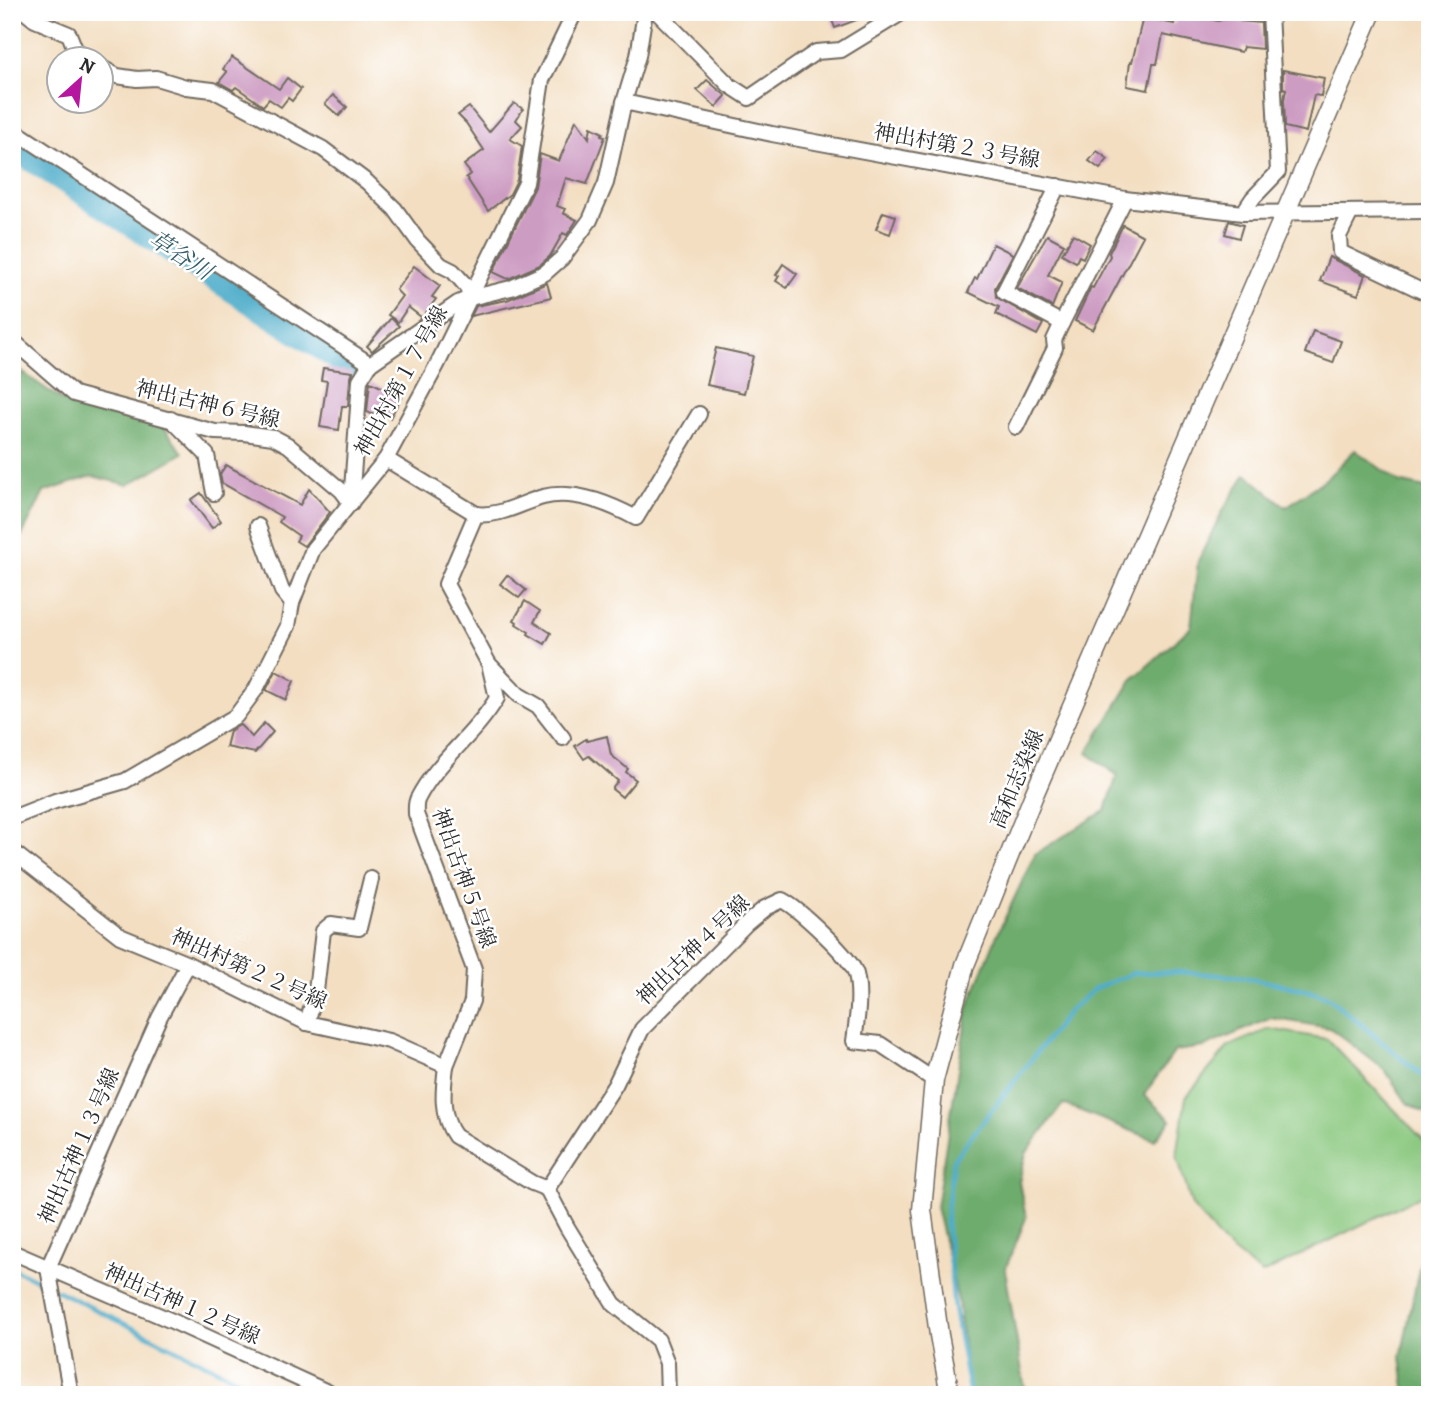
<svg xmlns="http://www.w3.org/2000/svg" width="1442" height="1407" font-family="Alegreya,'Noto Serif JP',serif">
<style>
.green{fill:#89c77e;stroke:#5a7954;stroke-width:2}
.forest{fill:#6eac6d;stroke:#4c6c4c;stroke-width:2}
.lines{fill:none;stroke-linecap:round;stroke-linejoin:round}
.stream{stroke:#49aac8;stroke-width:4.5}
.river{stroke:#49aac8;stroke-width:26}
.building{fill:#cd9cc3}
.minor-casing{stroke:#716a60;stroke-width:18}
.tertiary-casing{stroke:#716a60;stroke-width:21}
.minor{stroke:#fff;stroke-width:14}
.tertiary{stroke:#fff;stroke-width:18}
.labels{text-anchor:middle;stroke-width:5;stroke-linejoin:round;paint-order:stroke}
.street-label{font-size:21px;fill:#2b2b2b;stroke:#fff}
.water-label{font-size:23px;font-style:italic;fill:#375e6a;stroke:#fff}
</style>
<rect width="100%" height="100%" fill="#fff"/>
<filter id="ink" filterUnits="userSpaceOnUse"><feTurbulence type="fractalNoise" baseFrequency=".0143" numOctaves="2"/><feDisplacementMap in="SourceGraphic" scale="14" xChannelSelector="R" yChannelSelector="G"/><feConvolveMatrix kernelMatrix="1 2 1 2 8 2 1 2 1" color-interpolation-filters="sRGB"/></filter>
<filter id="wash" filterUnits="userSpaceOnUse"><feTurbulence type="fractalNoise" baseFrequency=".00686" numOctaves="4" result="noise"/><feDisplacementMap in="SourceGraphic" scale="28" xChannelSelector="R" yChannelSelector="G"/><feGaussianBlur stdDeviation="1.57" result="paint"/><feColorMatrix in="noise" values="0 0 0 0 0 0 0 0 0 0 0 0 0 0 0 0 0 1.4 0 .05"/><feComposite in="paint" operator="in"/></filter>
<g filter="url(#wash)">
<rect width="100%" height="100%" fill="#f3dec1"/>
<!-- green -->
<path class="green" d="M1269,1029l58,10 103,108v44l-168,83 -37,-29 -33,-39 -15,-50 9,-59 43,-51z"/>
<!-- forest -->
<g class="forest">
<path d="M12,365l50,35 102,27 19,26 -55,32 -36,-9 -48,16 -32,63z"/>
<path d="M1355,450l44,32 31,7v626l-23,-12 -22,-33 -55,-42 -59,-10 -67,29 -29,4 -31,44 27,25 -16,20 -92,-36 -37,49 -7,29 7,36 -21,52 21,125h-57l-11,-95 -22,-93 32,-200 29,-72 38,-81 71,-44 11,-35 -30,-22 45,-73 59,-53 7,-66 24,-49 24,-38 40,33 41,-29z"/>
<path d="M1430,1252v143h-24l-5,-38 20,-98z"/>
</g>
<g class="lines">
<!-- stream -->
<g class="stream">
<path d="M12,1268l36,18"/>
<path d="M56,1290l213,105"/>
<path d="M970,1395l-16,-87 -8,-88 7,-60 117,-150 26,-22 37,-15 47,-1 64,5 59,12 25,8 102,85"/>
</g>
<!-- river -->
<path class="river" d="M12,146l337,219"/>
</g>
<g id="blocks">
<!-- building -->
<g class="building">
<path d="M829,12h46v1l-40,15z"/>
<path d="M1177,12l41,9 20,-6 2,6 21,2 1,26 -19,-2 -2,5 -78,-17 -6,29h-4l-5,26 -21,-4 3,-24h2l11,-45 31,7z"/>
<path d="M232,57l47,32 8,-11 14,11 -9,12 -4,-3 -7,9 -12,-8 -6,7 -27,-19 -3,3 -14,-8 8,-10 -4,-3z"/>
<path d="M1283,70l41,8 -3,18 -7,-1 -8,37 -21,-5 -1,-27 2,-11 -3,-1z"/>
<path d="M707,80l19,16 -10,11 -19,-17z"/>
<path d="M333,95l14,12 -8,9 -14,-12z"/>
<path d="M514,103l9,6 -7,11 6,6 -12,13 12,7 -5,34 -7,14 -22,17 -22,-34 5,-3 -7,-9 20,-15 -18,-27 -8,-8 11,-8 20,25z"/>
<path d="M576,120l13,18 2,-11 12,6 -2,3 4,1 -18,47 -21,-6 -9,28 8,3 -2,4 14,7 -10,15 -4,-2 -13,23 -10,9 -32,14 -15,-7 42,-85 5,-33 19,7z"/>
<path d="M1097,151l11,8 -8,10 -11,-8z"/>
<path d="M883,212l13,4 -6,18 -14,-5z"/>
<path d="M1229,221l14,4 -4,13 -14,-4z"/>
<path d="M1123,225l20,11 -50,94 -18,-9 16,-34 2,1 17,-32 -1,-3z"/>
<path d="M1073,234l17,10 -7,14 -4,-2 -3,6 -14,-8z"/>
<path d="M1047,235l17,9 -16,31 14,7 -10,25 -35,-19z"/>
<path d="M993,244l20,10 -18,34 1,9 47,27 -6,11 -41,-21 3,-7 -31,-15 7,-14 2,1z"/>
<path d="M1329,257l36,18 -7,20 -38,-14z"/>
<path d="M783,264l14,10 -10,14 -11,-7 3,-5 -3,-1z"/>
<path d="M414,266l26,20 -8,11 4,2 -12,16 -3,2 -13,-10 -10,15 -10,-7 14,-19 -6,-6z"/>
<path d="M547,283l4,14 -80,19 5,-10 31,-6z"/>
<path d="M391,318l8,8 -27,25 -5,-5z"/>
<path d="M1313,331l28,10 -8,22 -28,-10z"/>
<path d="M716,348l37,8 -9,37 -37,-8z"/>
<path d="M323,368l30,4 -3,7 -2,27h-6l-3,24 -19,-3 7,-46 -6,-1z"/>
<path d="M370,382l32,14 -12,22 -12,-6 -2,4 -9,-4z"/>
<path d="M226,465l74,40 9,-16 21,23 -26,34 -8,-5 3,-5 -20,-14 3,-5 -60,-34 -2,-9z"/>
<path d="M201,493l20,28 -9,7 -21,-28z"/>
<path d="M507,575l19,15 -7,8 -19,-14z"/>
<path d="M525,601l15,10 -6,11 17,11 -6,11 -17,-10 1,-2 -13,-8 1,-2 -3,-2z"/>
<path d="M276,671l18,10 -8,19 -20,-10z"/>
<path d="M264,723l9,9 -18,21 -29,-6 4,-16 10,-6 12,12z"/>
<path d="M607,736l4,19 17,14 -2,3 10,8 -14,17 -10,-8 6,-8 -29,-25 -5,3 -9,-13 11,-7 1,2z"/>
</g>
</g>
</g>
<g filter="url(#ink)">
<use href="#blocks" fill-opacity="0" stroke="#716a60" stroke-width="2"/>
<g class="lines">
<!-- minor casing -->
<g class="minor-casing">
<g id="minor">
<path d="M25,12l10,8 34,14 6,15 13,11"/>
<path d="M657,12l72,73 20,13 67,-46 25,-2 62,-38"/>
<path d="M102,68l15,8 20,3 19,-1 30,9 27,3 110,59 44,33 28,27 23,32 23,24 12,6 14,16 3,11"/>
<path d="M624,102l148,32 353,65 118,14 187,-2"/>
<path d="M12,129l358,235"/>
<path d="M1058,186l-54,106 58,31"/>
<path d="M1351,212l-12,24 1,16 90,43"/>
<path d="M1243,213l10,-15 25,-26 -8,-160"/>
<path d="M12,340l62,54 141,38 29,1 29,4 15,8 54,46 9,12"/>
<path d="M171,419l36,36 7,38"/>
<path d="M1016,427l39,-79 -1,-8 8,-17 63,-124"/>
<path d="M386,459l90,55 -30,70 43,80 8,34c-22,37 -60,63 -79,100 -3,5 -2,11 -2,16l58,155 -2,32 -26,65"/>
<path d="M351,503l9,-123 10,-16 88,-61 12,-5 41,-10 34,-15 17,-15 28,-38 16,-37 18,-81 14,-46 7,-44"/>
<path d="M476,514c24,3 45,-11 67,-17 31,-8 67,7 93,21l63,-104"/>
<path d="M258,526l24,65 10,12"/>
<path d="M490,665l29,30 19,11 25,32"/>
<path d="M12,818l43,-17 70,-20 111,-65 20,-27 32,-63 4,-23 21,-54 73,-90 51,-94 89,-182 16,-103 33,-68"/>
<path d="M12,851l108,85 68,28 119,59 82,18 57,25c-3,24 -6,50 9,70l77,47 15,6 20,38 47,77 44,36 9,23 1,32"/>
<path d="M307,1023l9,-32 7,-60 8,-7 28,4 12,-49"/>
<path d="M547,1189l68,-104 27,-56 105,-106 18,-15 17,-8c17,9 69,57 74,74 5,21 1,46 -2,67l26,3 54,36"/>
<path d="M12,1252l160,69 162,74"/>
<path d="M71,1395l-23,-127 111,-250 29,-54"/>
</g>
</g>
<!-- tertiary casing -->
<g class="tertiary-casing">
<path id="tertiary" d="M950,1395l-11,-60 -17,-125 12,-130 31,-115 68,-168 339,-785"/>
</g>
<!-- minor -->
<use href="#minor" class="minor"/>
<!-- tertiary -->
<use href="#tertiary" class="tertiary"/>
</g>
</g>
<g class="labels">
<!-- street labels -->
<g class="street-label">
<text transform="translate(957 146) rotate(10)" y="7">神出村第２３号線</text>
<text transform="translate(401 381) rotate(-61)" y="7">神出村第１７号線</text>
<text transform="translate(208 404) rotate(13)" y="7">神出古神６号線</text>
<text transform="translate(1017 779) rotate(-67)" y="7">高和志染線</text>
<text transform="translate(464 878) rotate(70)" y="7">神出古神５号線</text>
<text transform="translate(693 950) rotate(-44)" y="7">神出古神４号線</text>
<text transform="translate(249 969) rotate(24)" y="7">神出村第２２号線</text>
<text transform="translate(79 1146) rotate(-66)" y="7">神出古神１３号線</text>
<text transform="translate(182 1304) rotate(24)" y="7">神出古神１２号線</text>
</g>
<!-- water labels -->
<g class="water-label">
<text transform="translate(181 255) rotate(33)" y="8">草谷川</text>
</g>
</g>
<!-- margin -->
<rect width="1442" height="1407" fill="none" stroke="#fff" stroke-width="42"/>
<!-- north arrow -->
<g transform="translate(80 80) rotate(27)"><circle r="33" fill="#ffffff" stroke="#aaaaaa" stroke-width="2"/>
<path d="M0-5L12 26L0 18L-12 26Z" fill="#b5179e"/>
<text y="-10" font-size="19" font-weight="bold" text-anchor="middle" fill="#2b2b2b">N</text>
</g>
</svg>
